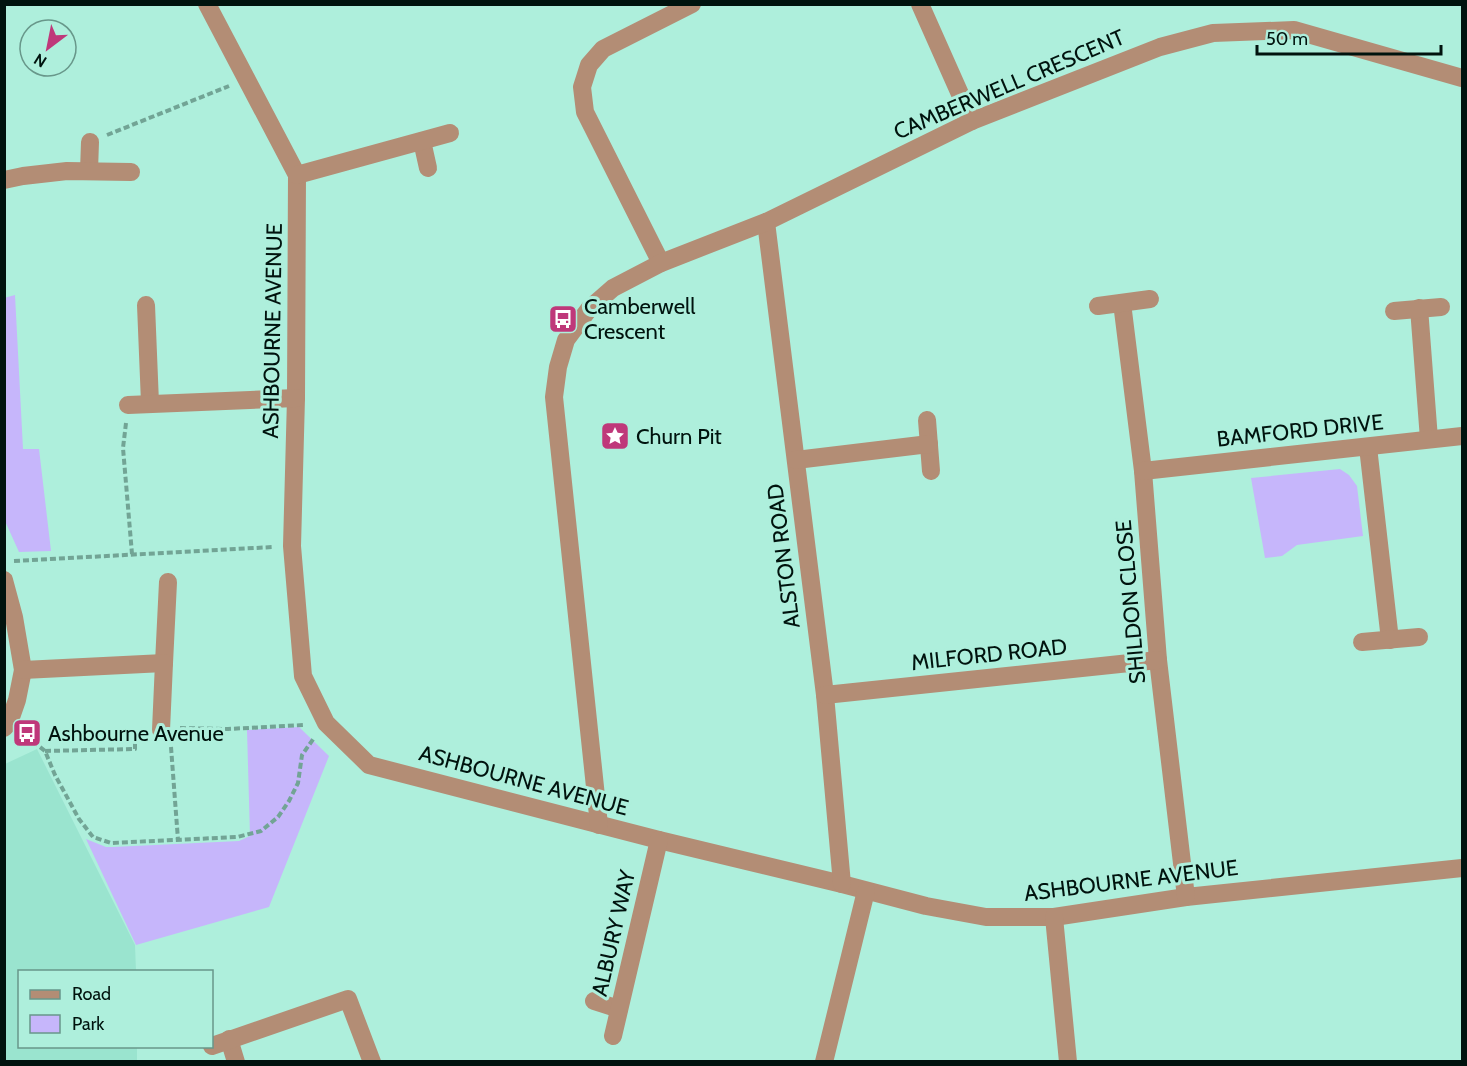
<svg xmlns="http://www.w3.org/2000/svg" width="1467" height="1066" font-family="Cabin,sans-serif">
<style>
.built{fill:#9ae4cf}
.green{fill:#c6b6fb}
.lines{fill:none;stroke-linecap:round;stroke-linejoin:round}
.path{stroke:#72a495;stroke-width:4;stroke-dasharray:6 3;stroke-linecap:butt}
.minor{stroke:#b38d75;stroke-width:18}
.labels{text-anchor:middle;stroke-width:6;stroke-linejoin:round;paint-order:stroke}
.street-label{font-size:22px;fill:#00130e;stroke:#aeefdc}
.poi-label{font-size:22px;fill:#00130e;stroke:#aeefdc;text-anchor:start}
</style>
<rect width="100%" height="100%" fill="#aeefdc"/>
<!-- built -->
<path class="built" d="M37,749l98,196 1,26 -116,1v74l117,1v14h-132v-297z"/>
<!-- green -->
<g class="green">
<path d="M15,295l8,154h16l12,102 -32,1 -14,-31 -1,-223z"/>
<path d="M1340,469l9,6 8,11 6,50 -66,9 -15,11 -17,2 -14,-80z"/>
<path d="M299,727l30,29 -60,151 -133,38 -50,-106 20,8h7l126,-6 11,-5 -3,-106z"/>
</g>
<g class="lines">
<!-- path -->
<g class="path">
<path d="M107,135l122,-49"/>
<path d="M126,423l-3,25 9,106"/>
<path d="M14,561l259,-14"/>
<path d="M180,728l48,1 76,-4"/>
<path d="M26,736l19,15 10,24 24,44 14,18 18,6 126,-6 24,-6 17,-14 11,-16 9,-18 4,-28 12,-17"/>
<path d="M171,747l7,93"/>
<path d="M45,751l90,-2v-10h7"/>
</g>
<!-- minor -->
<g class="minor">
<path d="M207,4l90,171 -1,223 -4,148 11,130 23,47 43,42 290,75 183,44 84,22 60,11h68l132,-20 276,-29"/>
<path d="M920,4l52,117"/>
<path d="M422,141l6,27"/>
<path d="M89,171l1,-29"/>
<path d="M297,175l153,-42"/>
<path d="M4,180l19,-4 44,-5 64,1"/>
<path d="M766,222l59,473 17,189"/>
<path d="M661,263l-76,-151 -3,-25 7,-22 14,-16 89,-45"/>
<path d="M1122,303l21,168 15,189 28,237"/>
<path d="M146,305l4,98"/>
<path d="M1098,306l52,-7"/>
<path d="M1419,308l10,131"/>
<path d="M1394,311l47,-4"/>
<path d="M128,405l168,-7"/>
<path d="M927,420l4,51"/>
<path d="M1368,447l22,193"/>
<path d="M796,460l133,-16"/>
<path d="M1143,471l319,-35"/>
<path d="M4,580l10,37 9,53 -6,30 -8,23 -5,5"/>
<path d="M1362,642l57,-5"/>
<path d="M164,663l4,-81"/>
<path d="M23,670l141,-7 -3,67"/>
<path d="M825,695l333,-35"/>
<path d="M599,825l-45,-428 4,-30 8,-27 23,-31 24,-21 48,-25 105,-41 206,-101 188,-74 53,-14 81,-3 168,48"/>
<path d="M1054,917l14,145"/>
<path d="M594,1001l25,8"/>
<path d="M613,1036l46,-196"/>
<path d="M229,1039l7,23"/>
<path d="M212,1046l136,-47 24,63"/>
<path d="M824,1062l42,-171"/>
</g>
</g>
<!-- icons -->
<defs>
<g id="bus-square" transform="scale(1.5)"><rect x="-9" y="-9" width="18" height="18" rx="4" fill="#bf387a" stroke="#aeefdc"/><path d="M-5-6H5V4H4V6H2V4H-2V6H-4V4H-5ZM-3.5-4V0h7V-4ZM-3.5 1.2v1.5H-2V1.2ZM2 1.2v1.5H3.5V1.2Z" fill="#fff"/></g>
<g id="sight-square" transform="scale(1.5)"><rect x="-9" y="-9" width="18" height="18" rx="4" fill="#bf387a" stroke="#aeefdc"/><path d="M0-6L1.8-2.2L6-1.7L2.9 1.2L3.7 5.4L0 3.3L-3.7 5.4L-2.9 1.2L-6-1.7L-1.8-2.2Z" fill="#fff"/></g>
</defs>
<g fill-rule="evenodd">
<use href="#bus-square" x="563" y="319"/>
<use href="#sight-square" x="615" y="436"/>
<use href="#bus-square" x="27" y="733"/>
</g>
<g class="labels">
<!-- street labels -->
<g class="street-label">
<text transform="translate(1009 84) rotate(-23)" y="8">CAMBERWELL CRESCENT</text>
<text transform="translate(272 331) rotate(-89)" y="8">ASHBOURNE AVENUE</text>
<text transform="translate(1300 430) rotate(-6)" y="8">BAMFORD DRIVE</text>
<text transform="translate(783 556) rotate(-97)" y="8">ALSTON ROAD</text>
<text transform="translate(1130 602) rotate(-95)" y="8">SHILDON CLOSE</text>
<text transform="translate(989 654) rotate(-6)" y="8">MILFORD ROAD</text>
<text transform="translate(524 780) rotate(15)" y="8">ASHBOURNE AVENUE</text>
<text transform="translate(1131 880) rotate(-7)" y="8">ASHBOURNE AVENUE</text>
<text transform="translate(613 933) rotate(-77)" y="8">ALBURY WAY</text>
</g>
<!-- poi labels -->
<g class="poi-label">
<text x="584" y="314">Camberwell<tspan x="584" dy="25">Crescent</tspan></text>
<text x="636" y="444">Churn Pit</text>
<text x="48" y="741">Ashbourne Avenue</text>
</g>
</g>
<!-- border -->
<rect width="1467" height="1066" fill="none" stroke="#00130e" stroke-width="12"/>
<!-- legend -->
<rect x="18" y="970" width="195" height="78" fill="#aeefdc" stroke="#68978a" stroke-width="1.5"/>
<rect x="30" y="990" width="30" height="9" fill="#b38d75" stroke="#68978a" stroke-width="1.5"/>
<text x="72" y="1000" font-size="18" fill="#00130e">Road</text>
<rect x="30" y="1015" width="30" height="18" fill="#c6b6fb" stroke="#68978a" stroke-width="1.5"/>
<text x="72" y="1030" font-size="18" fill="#00130e">Park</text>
<!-- north arrow -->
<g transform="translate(48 48) rotate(212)"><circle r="28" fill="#aeefdc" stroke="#68978a" stroke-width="1.5"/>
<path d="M0-4.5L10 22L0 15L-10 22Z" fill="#bf387a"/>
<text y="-9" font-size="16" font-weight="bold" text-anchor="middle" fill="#00130e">N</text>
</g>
<!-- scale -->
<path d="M1257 45v9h184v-9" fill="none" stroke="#00130e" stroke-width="3"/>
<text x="1266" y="45" font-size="18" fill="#00130e" stroke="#aeefdc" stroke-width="4.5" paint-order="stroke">50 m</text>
</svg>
